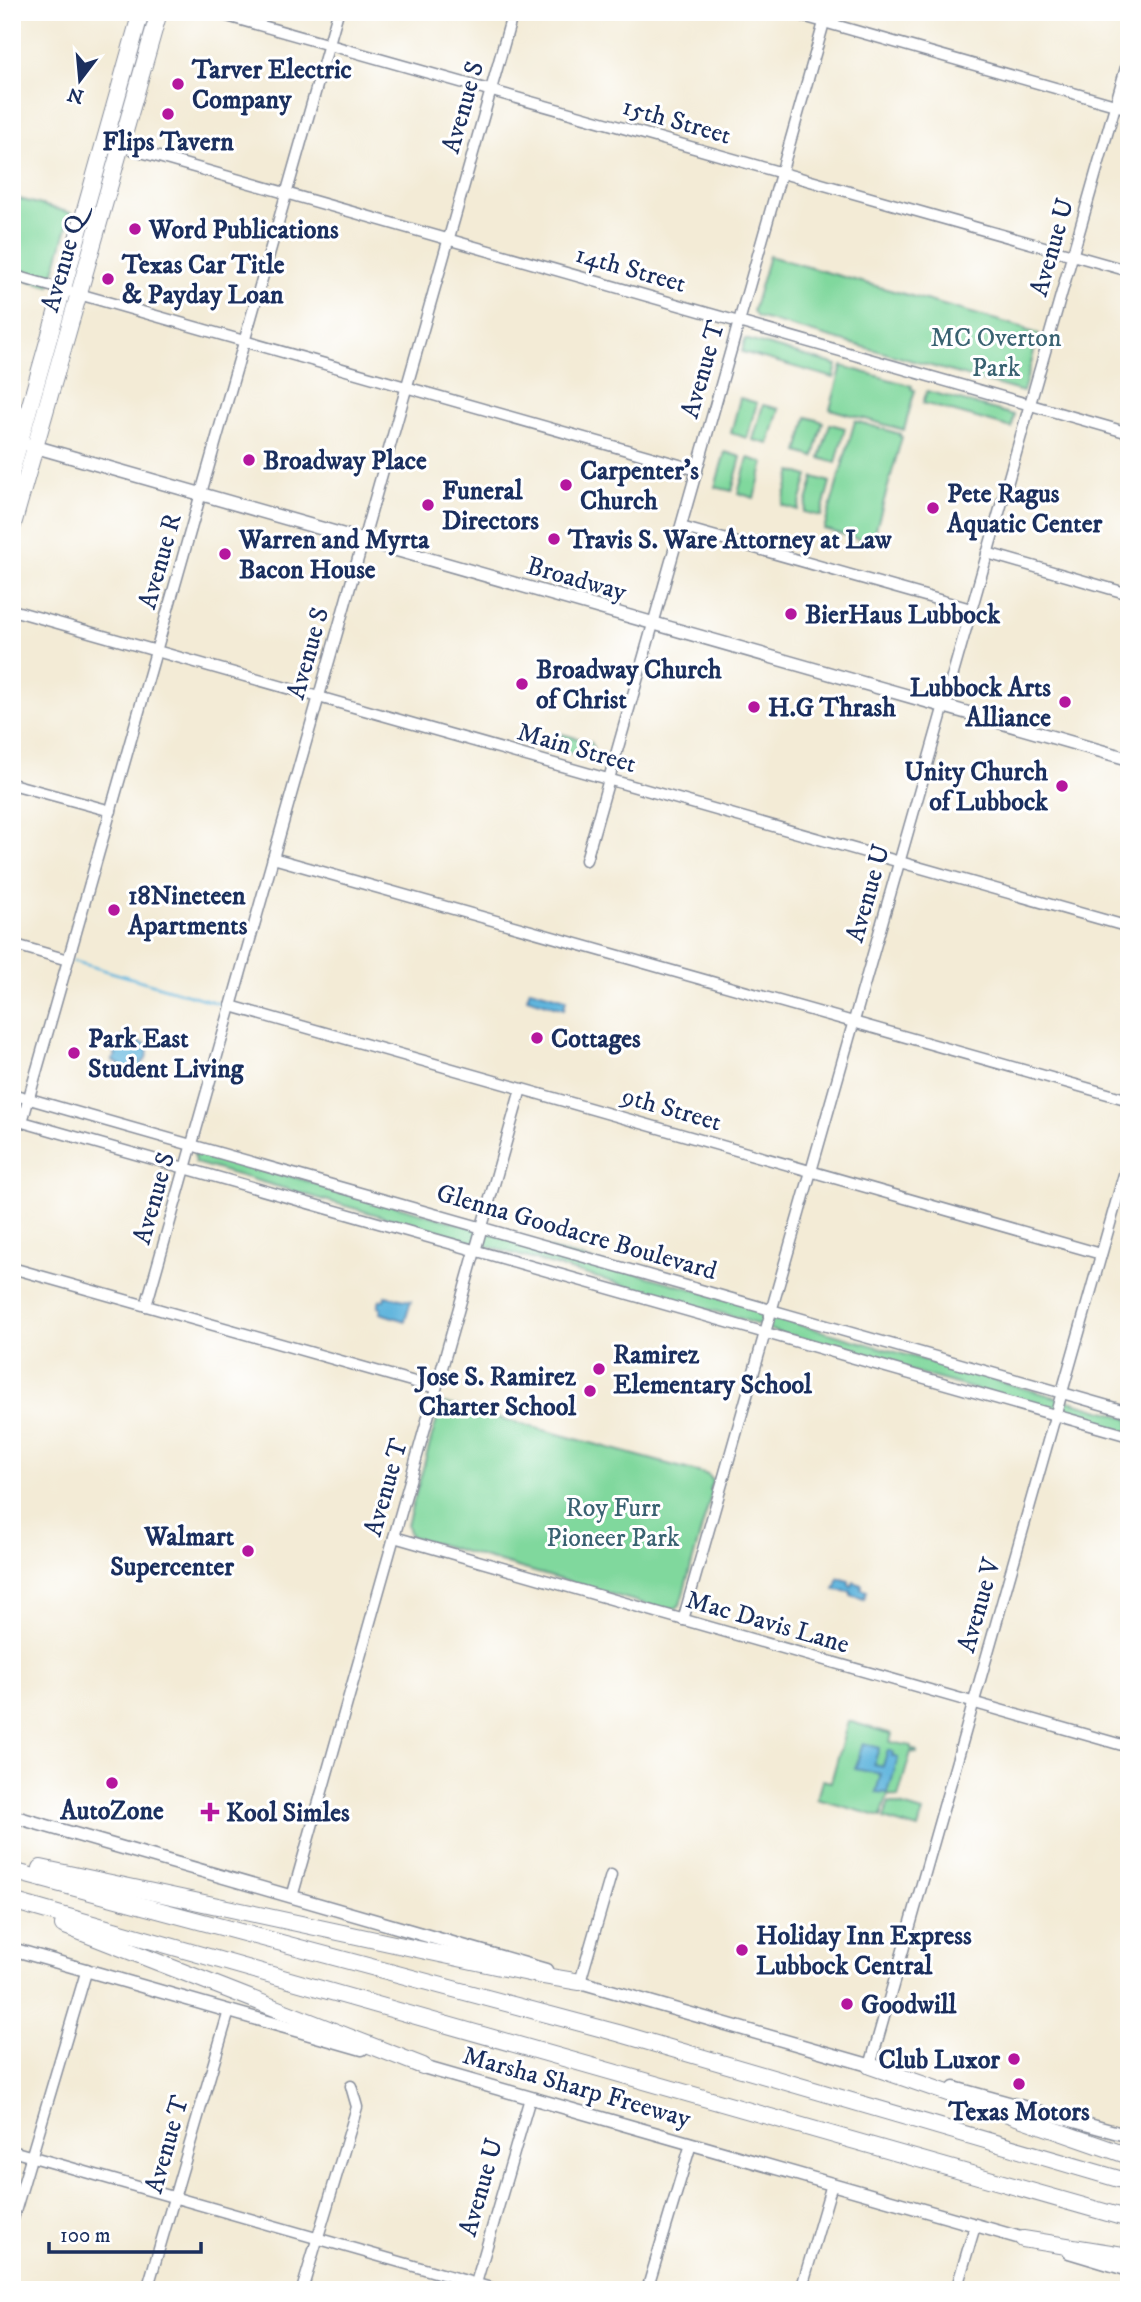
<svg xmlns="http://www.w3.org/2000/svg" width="1141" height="2302" font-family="'IM FELL DW Pica',serif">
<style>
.green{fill:#80d89d;stroke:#4e847e;stroke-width:2}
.water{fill:#61b5dd;stroke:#3e729e;stroke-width:2}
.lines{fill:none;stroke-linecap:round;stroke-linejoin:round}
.stream{stroke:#61b5dd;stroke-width:2.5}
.minor-casing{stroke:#878d9a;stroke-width:13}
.major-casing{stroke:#878d9a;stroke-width:15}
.highway-casing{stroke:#878d9a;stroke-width:18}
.minor{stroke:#fff;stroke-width:10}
.major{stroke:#fff;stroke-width:12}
.highway{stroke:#fff;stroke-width:16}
.poi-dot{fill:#b5179e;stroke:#fff;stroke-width:2.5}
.labels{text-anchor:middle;stroke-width:6;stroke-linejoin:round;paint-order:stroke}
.poi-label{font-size:26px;font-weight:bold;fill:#1b2f5e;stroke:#fff;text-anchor:start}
.street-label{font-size:26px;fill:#1b2f5e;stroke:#fff}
.park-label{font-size:26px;fill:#396271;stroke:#fff}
</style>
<rect width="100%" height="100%" fill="#fff"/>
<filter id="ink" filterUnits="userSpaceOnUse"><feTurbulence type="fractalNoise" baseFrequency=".0143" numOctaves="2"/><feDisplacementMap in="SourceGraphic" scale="14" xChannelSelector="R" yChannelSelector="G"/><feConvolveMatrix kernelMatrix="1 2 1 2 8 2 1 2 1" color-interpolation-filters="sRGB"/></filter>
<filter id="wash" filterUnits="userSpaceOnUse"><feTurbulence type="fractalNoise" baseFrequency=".00686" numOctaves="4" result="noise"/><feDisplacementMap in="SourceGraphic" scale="28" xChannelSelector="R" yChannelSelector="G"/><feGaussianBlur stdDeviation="1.57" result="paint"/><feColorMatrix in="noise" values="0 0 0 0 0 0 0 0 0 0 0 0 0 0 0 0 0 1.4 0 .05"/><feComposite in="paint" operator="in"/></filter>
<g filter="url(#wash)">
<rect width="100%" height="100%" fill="#f3ebd6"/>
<!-- green -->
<g class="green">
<path d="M12,197l59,16 -21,73 -38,-10z"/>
<path d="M769,256l256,72v2l14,4 -16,58 -266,-75 -4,-6z"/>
<path d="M745,339l92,26 -3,13 -92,-26z"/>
<path d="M842,366l70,20 -1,3 4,1 -11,40 -74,-21z"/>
<path d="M927,391l87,24 -2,13 -89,-25z"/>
<path d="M740,398l17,5 -10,35 -16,-5z"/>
<path d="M763,405l16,4 -10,35 -16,-4z"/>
<path d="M807,417l16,5 -9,35 -16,-5z"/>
<path d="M855,421l45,13 -1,2 3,1 -30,106 -48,-14z"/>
<path d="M830,424l15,4 -9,35 -16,-5z"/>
<path d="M725,452l16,5 -9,34 -17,-4z"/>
<path d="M748,458l16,5 -10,35 -16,-5z"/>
<path d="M792,471l16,5 -10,34 -16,-5z"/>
<path d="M814,477l16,5 -9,34 -17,-4z"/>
<path d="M562,734l29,8 2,5 -4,11 -31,-9z"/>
<path d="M197,1150l549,154 44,18 339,96v15l-342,-97 -45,-17 -547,-156 -1,-10z"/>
<path d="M444,1403l264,72 5,6 -3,8 2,3 -32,113 -4,3 -10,2 -256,-74 -3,-11 33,-117z"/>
<path d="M848,1721l44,13 -2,8 21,4v3l6,2v2l-6,-1 -13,45 -10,-2 -7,22 -64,-18 5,-19 9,2z"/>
<path d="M889,1802l34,10 -5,17 -34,-10z"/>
</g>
<!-- water -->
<g class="water">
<path d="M530,989l36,10 -2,10 -37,-11z"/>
<path d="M122,1037l24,7 2,8 -3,9 -3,1v7l-17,-1 -13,-8 4,-5 -2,-3 3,-9z"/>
<path d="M385,1296l26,5 -6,20 -25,-8 1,-5 -3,-1 2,-7h4z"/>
<path d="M839,1578l10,3v4l3,1 2,-4 8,3 -1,4 6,2 -3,8 -13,-4v-3l-16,-2z"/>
<path d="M863,1743l16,5 -5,16 9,2 5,-16 5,2 -1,4 6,2 -10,35 -12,-1 5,-18 -26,-5z"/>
</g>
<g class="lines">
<!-- stream -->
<path class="stream" d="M73,961l155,45"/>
</g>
</g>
<g filter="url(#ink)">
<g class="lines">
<!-- minor casing -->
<g class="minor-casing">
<g id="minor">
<path d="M213,12l916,259"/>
<path d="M789,12l340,97"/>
<path d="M120,146l1009,287"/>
<path d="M12,275l685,195"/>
<path d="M681,527l290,82"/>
<path d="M987,553l142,41"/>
<path d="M12,610l1117,317"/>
<path d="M12,784l99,27"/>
<path d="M273,858l856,242"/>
<path d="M586,860l241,-848"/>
<path d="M12,944l56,16"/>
<path d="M231,1006l870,248"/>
<path d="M12,1094l1117,318"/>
<path d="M12,1119l1117,317"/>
<path d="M22,1122l316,-1110"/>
<path d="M12,1268l424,120"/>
<path d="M146,1306l367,-1294"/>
<path d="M394,1537l735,210"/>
<path d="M683,1620l446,-1563"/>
<path d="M292,1897l229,-808"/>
<path d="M580,1982l31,-107"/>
<path d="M870,2066l259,-909"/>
<path d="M12,2151l486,139"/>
<path d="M12,2222l75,-253"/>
<path d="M147,2290l82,-279"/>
<path d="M302,2290l55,-183 -6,-21"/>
<path d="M474,2290l56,-192"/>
<path d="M647,2290l44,-146"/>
<path d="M801,2290l31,-106"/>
<path d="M956,2290l19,-64"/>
</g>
</g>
<!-- major casing -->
<g class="major-casing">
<g id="major">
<path d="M29,445l1100,314"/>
<path d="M12,1816l534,154"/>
<path d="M12,1949l350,100"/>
<path d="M573,1980l306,88"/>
<path d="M416,2065l615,176"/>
<path d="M954,2088l175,48"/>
<path d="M1069,2252l60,18"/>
</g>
</g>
<!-- highway casing -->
<g class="highway-casing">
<g id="highway">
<path d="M12,469l129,-457"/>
<path d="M12,528l147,-516"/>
<path d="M41,1868l497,107 42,7"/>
<path d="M12,1871l606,162 511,149"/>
<path d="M12,1901l1117,318"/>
<path d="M63,1925l360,141"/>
<path d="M870,2066l259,90"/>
<path d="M1023,2239l106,17"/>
</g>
</g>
<!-- minor -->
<use href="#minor" class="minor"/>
<!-- major -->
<use href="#major" class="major"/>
<!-- highway -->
<use href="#highway" class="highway"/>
</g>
</g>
<!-- markers -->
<g class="poi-dot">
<circle cx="178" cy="84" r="7"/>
<circle cx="168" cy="114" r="7"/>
<circle cx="135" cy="229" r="7"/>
<circle cx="108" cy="279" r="7"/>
<circle cx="249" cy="460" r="7"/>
<circle cx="566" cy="485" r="7"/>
<circle cx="428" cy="505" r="7"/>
<circle cx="933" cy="508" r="7"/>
<circle cx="554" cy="539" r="7"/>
<circle cx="225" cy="554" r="7"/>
<circle cx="791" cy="614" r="7"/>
<circle cx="522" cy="684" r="7"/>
<circle cx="1065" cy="702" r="7"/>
<circle cx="754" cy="707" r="7"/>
<circle cx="1062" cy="786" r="7"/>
<circle cx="114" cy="910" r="7"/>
<circle cx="537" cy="1038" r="7"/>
<circle cx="74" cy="1053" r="7"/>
<circle cx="599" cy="1369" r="7"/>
<circle cx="590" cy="1391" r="7"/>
<circle cx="248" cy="1551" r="7"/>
<circle cx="112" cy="1783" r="7"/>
<path d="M206.5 1801.5h7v7h7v7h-7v7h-7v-7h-7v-7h7z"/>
<circle cx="742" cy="1950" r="7"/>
<circle cx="847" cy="2004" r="7"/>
<circle cx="1014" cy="2059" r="7"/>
<circle cx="1019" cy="2084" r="7"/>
</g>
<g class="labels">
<!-- poi labels -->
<g class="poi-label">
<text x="192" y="78">Tarver Electric<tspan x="192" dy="30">Company</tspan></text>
<text x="168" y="150" text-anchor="middle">Flips Tavern</text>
<text x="149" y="238">Word Publications</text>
<text x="122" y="273">Texas Car Title<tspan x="122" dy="30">&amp; Payday Loan</tspan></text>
<text x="263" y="469">Broadway Place</text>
<text x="580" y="479">Carpenter's<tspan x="580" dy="30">Church</tspan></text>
<text x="442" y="499">Funeral<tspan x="442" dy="30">Directors</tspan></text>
<text x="947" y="502">Pete Ragus<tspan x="947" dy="30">Aquatic Center</tspan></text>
<text x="239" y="548">Warren and Myrta<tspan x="239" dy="30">Bacon House</tspan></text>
<text x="568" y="548">Travis S. Ware Attorney at Law</text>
<text x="805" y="623">BierHaus Lubbock</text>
<text x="536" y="678">Broadway Church<tspan x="536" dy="30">of Christ</tspan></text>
<text x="1051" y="696" text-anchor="end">Lubbock Arts<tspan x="1051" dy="30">Alliance</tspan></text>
<text x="768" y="716">H.G Thrash</text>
<text x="1048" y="780" text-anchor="end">Unity Church<tspan x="1048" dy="30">of Lubbock</tspan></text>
<text x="128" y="904">18Nineteen<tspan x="128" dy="30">Apartments</tspan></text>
<text x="88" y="1047">Park East<tspan x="88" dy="30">Student Living</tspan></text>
<text x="551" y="1047">Cottages</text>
<text x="613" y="1363">Ramirez<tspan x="613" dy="30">Elementary School</tspan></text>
<text x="576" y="1385" text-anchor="end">Jose S. Ramirez<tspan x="576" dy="30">Charter School</tspan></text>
<text x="234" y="1545" text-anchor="end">Walmart<tspan x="234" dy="30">Supercenter</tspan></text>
<text x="112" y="1819" text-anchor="middle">AutoZone</text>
<text x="226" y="1821">Kool Simles</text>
<text x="756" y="1944">Holiday Inn Express<tspan x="756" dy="30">Lubbock Central</tspan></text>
<text x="861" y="2013">Goodwill</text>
<text x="1000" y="2068" text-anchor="end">Club Luxor</text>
<text x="1019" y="2120" text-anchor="middle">Texas Motors</text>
</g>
<!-- street labels -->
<g class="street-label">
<text transform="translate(462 107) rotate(-74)" y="9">Avenue S</text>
<text transform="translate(677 120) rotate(16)" y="9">15th Street</text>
<text transform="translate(1051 247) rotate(-74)" y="9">Avenue U</text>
<text transform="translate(62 263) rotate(-74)" y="9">Avenue Q</text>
<text transform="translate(631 268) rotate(16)" y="9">14th Street</text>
<text transform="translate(702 369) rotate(-74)" y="9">Avenue T</text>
<text transform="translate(159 561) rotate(-74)" y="9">Avenue R</text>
<text transform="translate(577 578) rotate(16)" y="9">Broadway</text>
<text transform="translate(307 653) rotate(-74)" y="9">Avenue S</text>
<text transform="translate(577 747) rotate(16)" y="9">Main Street</text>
<text transform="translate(867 893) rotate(-74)" y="9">Avenue U</text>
<text transform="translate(672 1108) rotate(16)" y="9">9th Street</text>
<text transform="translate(153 1198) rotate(-74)" y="9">Avenue S</text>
<text transform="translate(577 1231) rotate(16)" y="9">Glenna Goodacre Boulevard</text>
<text transform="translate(385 1487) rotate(-74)" y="9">Avenue T</text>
<text transform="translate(978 1605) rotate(-74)" y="9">Avenue V</text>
<text transform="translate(768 1621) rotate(16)" y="9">Mac Davis Lane</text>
<text transform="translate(577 2086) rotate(16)" y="9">Marsha Sharp Freeway</text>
<text transform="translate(166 2144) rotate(-74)" y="9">Avenue T</text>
<text transform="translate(480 2187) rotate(-74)" y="9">Avenue U</text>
</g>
<!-- park labels -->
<g class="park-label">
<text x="996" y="346">MC Overton<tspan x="996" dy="30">Park</tspan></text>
<text x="613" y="1516">Roy Furr<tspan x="613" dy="30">Pioneer Park</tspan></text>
</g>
</g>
<!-- margin -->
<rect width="1141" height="2302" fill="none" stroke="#fff" stroke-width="42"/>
<!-- north arrow -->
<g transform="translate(80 80) rotate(196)" stroke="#ffffff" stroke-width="5" paint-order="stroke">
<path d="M0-5L12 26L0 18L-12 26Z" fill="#1b2f5e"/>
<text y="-10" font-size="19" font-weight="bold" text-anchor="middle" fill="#1b2f5e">N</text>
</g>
<!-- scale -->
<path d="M49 2242v10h152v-10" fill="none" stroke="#1b2f5e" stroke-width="3.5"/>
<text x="60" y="2242" font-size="21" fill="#1b2f5e" stroke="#ffffff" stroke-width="5" paint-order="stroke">100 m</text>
</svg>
